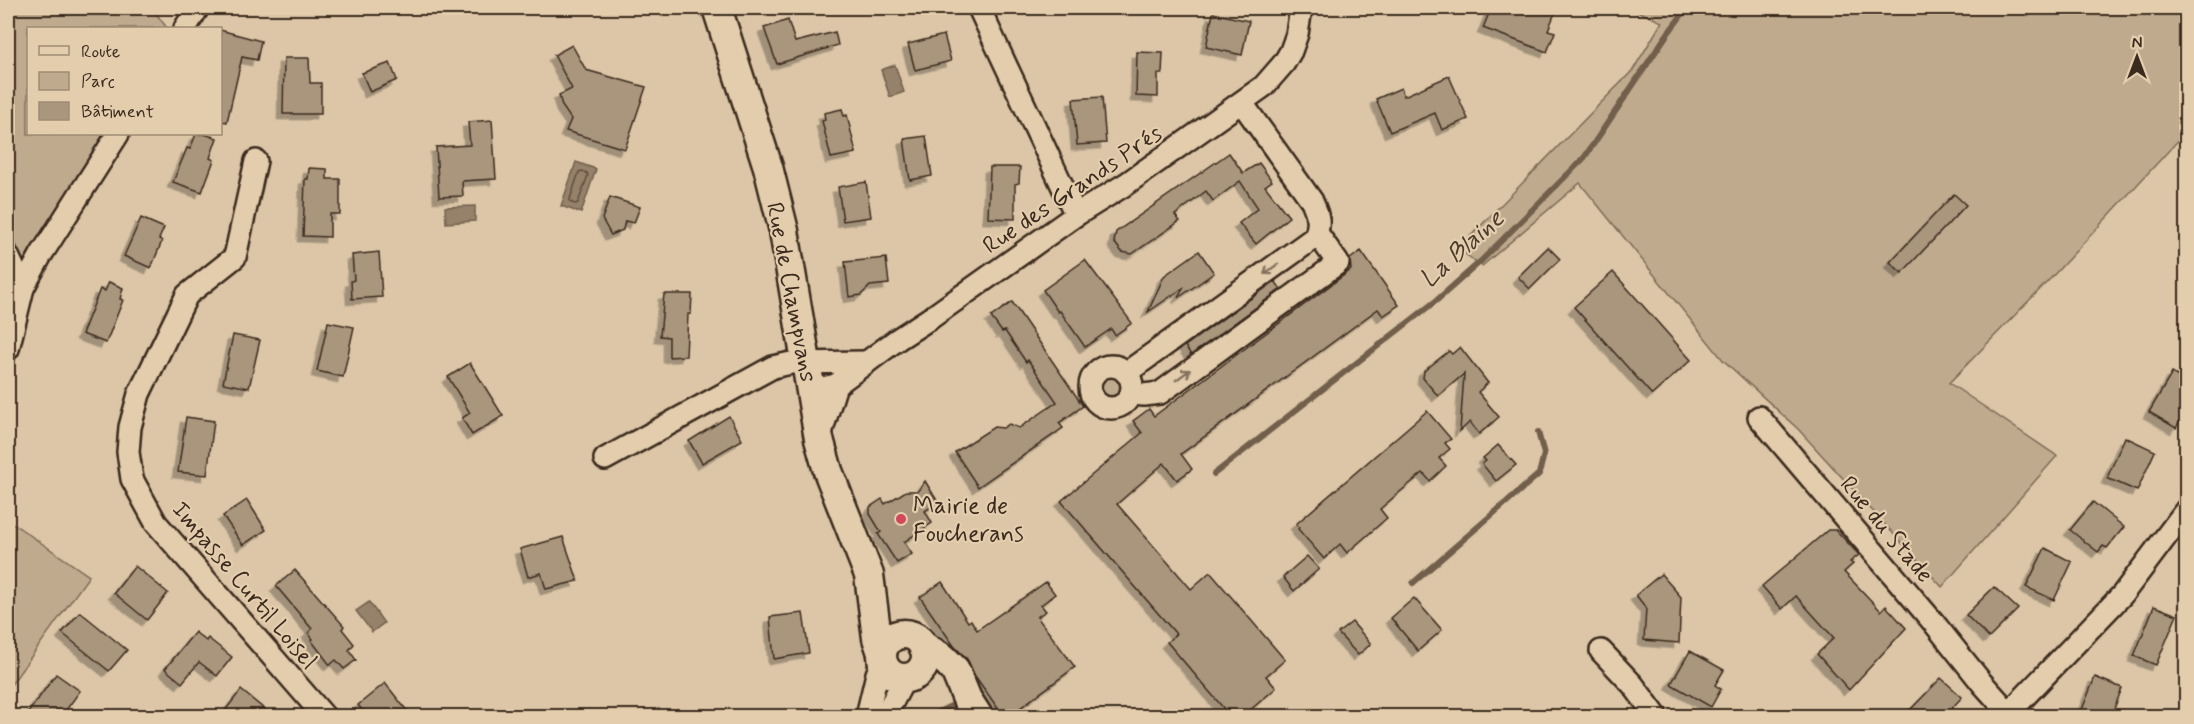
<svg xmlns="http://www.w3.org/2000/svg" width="2194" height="724" font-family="Mynerve,sans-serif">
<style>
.green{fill:#bfaa8e;stroke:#7d6a56;stroke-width:1.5}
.water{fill:#96826b;stroke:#725f4c;stroke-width:1.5}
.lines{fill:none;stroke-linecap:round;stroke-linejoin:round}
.shore{stroke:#5f4d3d;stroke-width:1.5}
.stream{stroke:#725f4c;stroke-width:6}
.building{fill:#aa967d;stroke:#3b2a1e;stroke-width:1.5;filter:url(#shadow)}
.street-casing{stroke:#3b2a1e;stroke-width:26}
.secondary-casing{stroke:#3b2a1e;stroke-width:33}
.street{stroke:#e3cdad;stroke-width:21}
.secondary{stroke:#e3cdad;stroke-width:28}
.oneway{stroke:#87735e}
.poi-dot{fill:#d1495b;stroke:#e3cdad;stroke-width:2}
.labels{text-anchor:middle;stroke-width:4.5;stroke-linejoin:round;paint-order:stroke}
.street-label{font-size:24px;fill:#3b2a1e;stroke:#e3cdad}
.poi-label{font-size:24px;fill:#3b2a1e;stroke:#e3cdad;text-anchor:start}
.water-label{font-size:26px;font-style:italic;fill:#4d3c2d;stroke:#e3cdad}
</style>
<defs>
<filter id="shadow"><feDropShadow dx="-5.5" dy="5.5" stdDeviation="0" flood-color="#0004"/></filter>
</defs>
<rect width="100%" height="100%" fill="#dcc6a7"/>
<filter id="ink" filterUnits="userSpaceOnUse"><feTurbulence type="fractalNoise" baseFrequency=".0167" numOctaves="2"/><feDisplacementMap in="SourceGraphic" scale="12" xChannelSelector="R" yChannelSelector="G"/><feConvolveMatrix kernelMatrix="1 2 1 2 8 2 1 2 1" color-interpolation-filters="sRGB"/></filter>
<g filter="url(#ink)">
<!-- green -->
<g class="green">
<path d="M8,8h144l15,20h-139v106h80l-85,127 -15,-36z"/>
<path d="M1630,8h556v124l-135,146 -102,105 108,73 -115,131 -144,-158 -75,-69 -143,-177 -98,83 -24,-17 175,-179 29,-48z"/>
<circle cx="1111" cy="388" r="11"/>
<path d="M8,520l81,56 -81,113z"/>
</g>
<!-- water -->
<g class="water">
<path d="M895,65l9,27 -14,5 -9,-27z"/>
<path d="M576,162l20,7 -15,44 -20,-7z"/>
<path d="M475,206v15l-29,2 -1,-16z"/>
<path d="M369,602l15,21 -12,9 -16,-21z"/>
</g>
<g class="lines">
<!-- shore -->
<path class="shore" d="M582,171l5,2 1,2 -10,28 -3,1 -5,-2v-3l9,-27z"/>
<!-- stream -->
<g class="stream">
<path d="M1214,474l223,-174 44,-39 103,-103 82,-122 21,-28"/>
<path d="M1413,583l126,-109 5,-20 -6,-22"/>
<path d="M930,716l23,-11"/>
</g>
</g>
<!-- building -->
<g class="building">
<path d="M1491,8h66l-9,22 7,2 -8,20 -64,-24z"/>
<path d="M1213,13l36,8 -7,34 -36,-8z"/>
<path d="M788,20l7,22 40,-10 3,13 -61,19 -13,-36z"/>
<path d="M220,30l41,11 -4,19 -15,-3 -15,65 -7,-1z"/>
<path d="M944,35l7,26 -36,9 -7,-26z"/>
<path d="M572,45l14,25 60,17 -21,62 -59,-18 5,-12 -9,-13 -3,-11 13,-6 -18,-34z"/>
<path d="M1137,52l26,1 -1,21h-4v23l-22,-1z"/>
<path d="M284,58h25l1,25h11v31h-38z"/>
<path d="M390,63l7,17 -27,12 -8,-19z"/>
<path d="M1449,76l19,43 -26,11 -7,-17 -45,19 -14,-33 25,-11 3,8z"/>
<path d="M1102,97l4,46 -29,2 -4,-46z"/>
<path d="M842,109l2,7 3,-1 9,38 -25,5 -9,-37 3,-1 -1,-7z"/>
<path d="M492,120l4,59 -34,2 1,15 -24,1 -3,-50 34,-2 -2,-23z"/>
<path d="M196,134h8l13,4 -7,20 4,2 -12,32 -29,-10 14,-34 3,1z"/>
<path d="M926,136l6,40 -22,4 -6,-41z"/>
<path d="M1229,153l14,20 16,-10 13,18 -7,5 24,31 -33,27 -17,-21 19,-15 -18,-27 -27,20 -7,-10 -31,24 5,6 -48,33 -10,-2 -8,-10 2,-10z"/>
<path d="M990,167h30l-1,16 -4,1v35l-27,-1z"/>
<path d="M309,168l18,1v10h13v35h-10v23l-27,-1 2,-57h3z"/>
<path d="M866,182l5,35 -28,4 -5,-34z"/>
<path d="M1954,194l12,11 -64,68 -12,-11z"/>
<path d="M610,197l30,10 -6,16 -9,-2 -2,9 -12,5 -9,-16z"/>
<path d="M141,218l23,10 -5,11 3,2 -11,27 -27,-12z"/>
<path d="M1548,247l12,12 -30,30 -12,-12z"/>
<path d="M1199,251l15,22 -36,25 5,-10 -35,24 16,-36z"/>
<path d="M1361,251l38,54 -16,11 -5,-7 -197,145 11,15 -15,11 -13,-17 -47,41 74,85 19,-17 75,88 -19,16 10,12 -34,29h-11l-64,-75 9,-8 -115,-133 81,-68 -9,-12 16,-12 5,7 197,-146 -1,-11z"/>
<path d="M379,252l3,45 -30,2 -1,-18 3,-1 -2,-25z"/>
<path d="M886,258l3,26 -19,2 -9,9 -12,2 -4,-35z"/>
<path d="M1085,260l47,63 -17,12 -4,-6 -26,18 -25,-36 -2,1 -15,-22z"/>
<path d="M1613,272l78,88 -39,35 -78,-88z"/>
<path d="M1275,281l6,8 -90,66 -6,-9z"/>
<path d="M109,282l14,6 -3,11 3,1 -17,43 -24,-9 18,-45 5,2z"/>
<path d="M664,294h28l-1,20h-3l-2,42 -17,1v-20l-9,-1z"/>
<path d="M1012,302l71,104 -24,17 4,5 -85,59 -23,-35 39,-25 9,1 6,-4 10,4 38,-26 -29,-42 -2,2 -21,-31 -3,1 -11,-15z"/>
<path d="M328,322l26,5 -11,50 -26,-6z"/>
<path d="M233,335l27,5 -11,48 -26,-5z"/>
<path d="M1460,347l28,36 -10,9 21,25 -20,17 -9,-12 -10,9 4,-57 -26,22 -15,-18 1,-7 25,-20 3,3z"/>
<path d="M470,363l33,53 -31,19 -10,-17 8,-5 -22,-36z"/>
<path d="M2172,373l15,9v29l-11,17 -27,-16z"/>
<path d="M1427,411l24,28 -6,4 5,6 -11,9 7,8 -16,15 -7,-8 -22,18 -21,18 7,9 -40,35 -7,-9 -16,15 -26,-30 1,-2 -3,-3z"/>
<path d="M729,416l13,24 -40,23 -13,-22z"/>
<path d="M186,417l28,4 -7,54 -29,-3z"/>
<path d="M2125,437l30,14 -18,40 -30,-13z"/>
<path d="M1498,445l18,20 -20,16 -14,-17 4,-3 -3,-3z"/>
<path d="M925,481l13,21 -13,9 7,12 -28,19 8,12 -15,9 -19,-29 3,-2 -11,-18v-7l12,-8 3,5 21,-13h12z"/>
<path d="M247,500l19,30 -23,15 -20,-29z"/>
<path d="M2093,502l31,25 -17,21 -4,-2 -5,6 -28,-22z"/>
<path d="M1828,530h8l23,25 -9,7 3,2 -9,8 37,39 5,-5 20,22 -57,62 -32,-36 17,-16 -38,-42 -14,13 -20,-23z"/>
<path d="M563,537l15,44 -32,8 -5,-16 -13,4 -8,-28z"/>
<path d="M2045,548l27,14 -18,38 -28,-13z"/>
<path d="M1307,556l12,13 -25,22 -11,-14z"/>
<path d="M135,566l33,27 -21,27 -33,-27z"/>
<path d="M295,570l49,56 -2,3 12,15 -5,6 7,10 -12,9 -8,-9 -6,5 -19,-25 2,-1 -5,-6 4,-4 -36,-43z"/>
<path d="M1661,574l20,23 -2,46 -35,-3 2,-32 -10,-13z"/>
<path d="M942,582l26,40 3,-2 6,10 69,-48 9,12 -14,11 5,6 -9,6 38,50 -67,50h-4l-29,-41 -8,-17 -13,-13 -34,-49z"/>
<path d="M1994,587l24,22 -29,29 -23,-23z"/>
<path d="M1414,598l28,32 -24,21 -27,-33z"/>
<path d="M2154,606l23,9 -21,50 -22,-9z"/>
<path d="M80,612l47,38 -18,21 -47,-38z"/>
<path d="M803,613l6,40 -35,6 -4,-42z"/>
<path d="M1352,622l19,22 -13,11 -20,-22z"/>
<path d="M195,632l11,9 2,-3 24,19 -15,19 -18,-14 -17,21 -17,-14z"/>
<path d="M1690,651l34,19 -9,15 6,4 -10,18 -40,-23z"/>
<path d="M56,674l24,17 -19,26h-36z"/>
<path d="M2095,677l27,11 -11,29h-32z"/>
<path d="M1941,678l21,19 -18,20h-24l-9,-8z"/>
<path d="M385,683l27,34h-44l-10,-12z"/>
<path d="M241,690l33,27h-54z"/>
</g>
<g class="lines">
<!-- street casing -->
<g class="street-casing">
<g id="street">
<path d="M979,8l97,207"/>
<path d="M185,28l13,-20"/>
<path d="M256,161l-21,96 -48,38 -48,99 -9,33 -2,25 4,27 24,44 168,193"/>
<path d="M8,256l15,32"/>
<path d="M8,349l15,-61 18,-33 77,-121"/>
<circle cx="1111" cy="387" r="21"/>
<path d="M1126,373l189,-136c6,-14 3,-22 -3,-36l-70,-98"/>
<path d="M810,391l26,-6 62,-46 34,-22 144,-102 50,-31 138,-98 20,-23 7,-12 6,-17 4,-26"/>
<path d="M1131,394l13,1 16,-2 178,-130 -21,-30"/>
<path d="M1759,417l175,206 48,60 27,30"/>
<path d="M820,436l16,-51"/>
<path d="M605,459l168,-92 18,-4 76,-1"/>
<path d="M1601,651l32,34 23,31"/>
<path d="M867,716l10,-42 5,-13"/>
<path d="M885,716l20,-38"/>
<path d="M2006,716l116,-121 64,-85"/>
</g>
</g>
<!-- secondary casing -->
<g class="secondary-casing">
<g id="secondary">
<path d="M717,8l51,159 16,64 35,208 9,32 41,104 8,63 5,15"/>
<circle cx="904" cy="656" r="22"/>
<path d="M923,646l20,12 12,12 12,29 11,17"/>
</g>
</g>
<!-- street -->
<use href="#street" class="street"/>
<!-- secondary -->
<use href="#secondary" class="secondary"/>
</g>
<!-- one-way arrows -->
<defs><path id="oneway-shaft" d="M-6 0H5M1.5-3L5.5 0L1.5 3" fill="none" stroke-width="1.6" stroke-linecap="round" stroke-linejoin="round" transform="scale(1.5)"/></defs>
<g class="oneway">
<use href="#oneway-shaft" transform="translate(1271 269) rotate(144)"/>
<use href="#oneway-shaft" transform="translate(1183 375) rotate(-36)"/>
</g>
</g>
<!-- markers -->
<circle class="poi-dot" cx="901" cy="519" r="6"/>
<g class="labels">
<!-- street labels -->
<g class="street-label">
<text transform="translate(1072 189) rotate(-34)" y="8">Rue des Grands Prés</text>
<text transform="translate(792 292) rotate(79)" y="8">Rue de Champvans</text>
<text transform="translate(1887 529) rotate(50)" y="8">Rue du Stade</text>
<text transform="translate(245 585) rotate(50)" y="8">Impasse Curtil Loisel</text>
</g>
<!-- poi labels -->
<g class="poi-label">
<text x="913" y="513">Mairie de<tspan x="913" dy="28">Foucherans</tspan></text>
</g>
<!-- water labels -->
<g class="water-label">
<text transform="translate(1461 248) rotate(-42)" y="9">La Blaine</text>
</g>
</g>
<!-- margin -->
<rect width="2194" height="724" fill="none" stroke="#e3cdad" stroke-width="30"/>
<rect x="15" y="15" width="2164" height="694" fill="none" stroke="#3b2a1e" stroke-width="2" filter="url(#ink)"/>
<!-- legend -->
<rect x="27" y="27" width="195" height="108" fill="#e3cdad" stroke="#a08c74" stroke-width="1.5"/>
<rect x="39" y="46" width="30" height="9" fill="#e3cdad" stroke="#a08c74" stroke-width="1.5"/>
<text x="81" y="57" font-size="18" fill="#3b2a1e">Route</text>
<rect x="39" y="72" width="30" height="18" fill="#bfaa8e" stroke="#a08c74" stroke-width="1.5"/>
<text x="81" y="87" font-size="18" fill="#3b2a1e">Parc</text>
<rect x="39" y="102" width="30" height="18" fill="#aa967d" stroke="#a08c74" stroke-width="1.5"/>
<text x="81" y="117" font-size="18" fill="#3b2a1e">Bâtiment</text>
<!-- north arrow -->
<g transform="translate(2137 57)" stroke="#e3cdad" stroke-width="4.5" paint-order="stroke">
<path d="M0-4.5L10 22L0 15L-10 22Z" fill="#3b2a1e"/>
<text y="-9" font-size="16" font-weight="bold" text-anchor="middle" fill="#3b2a1e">N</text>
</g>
</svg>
